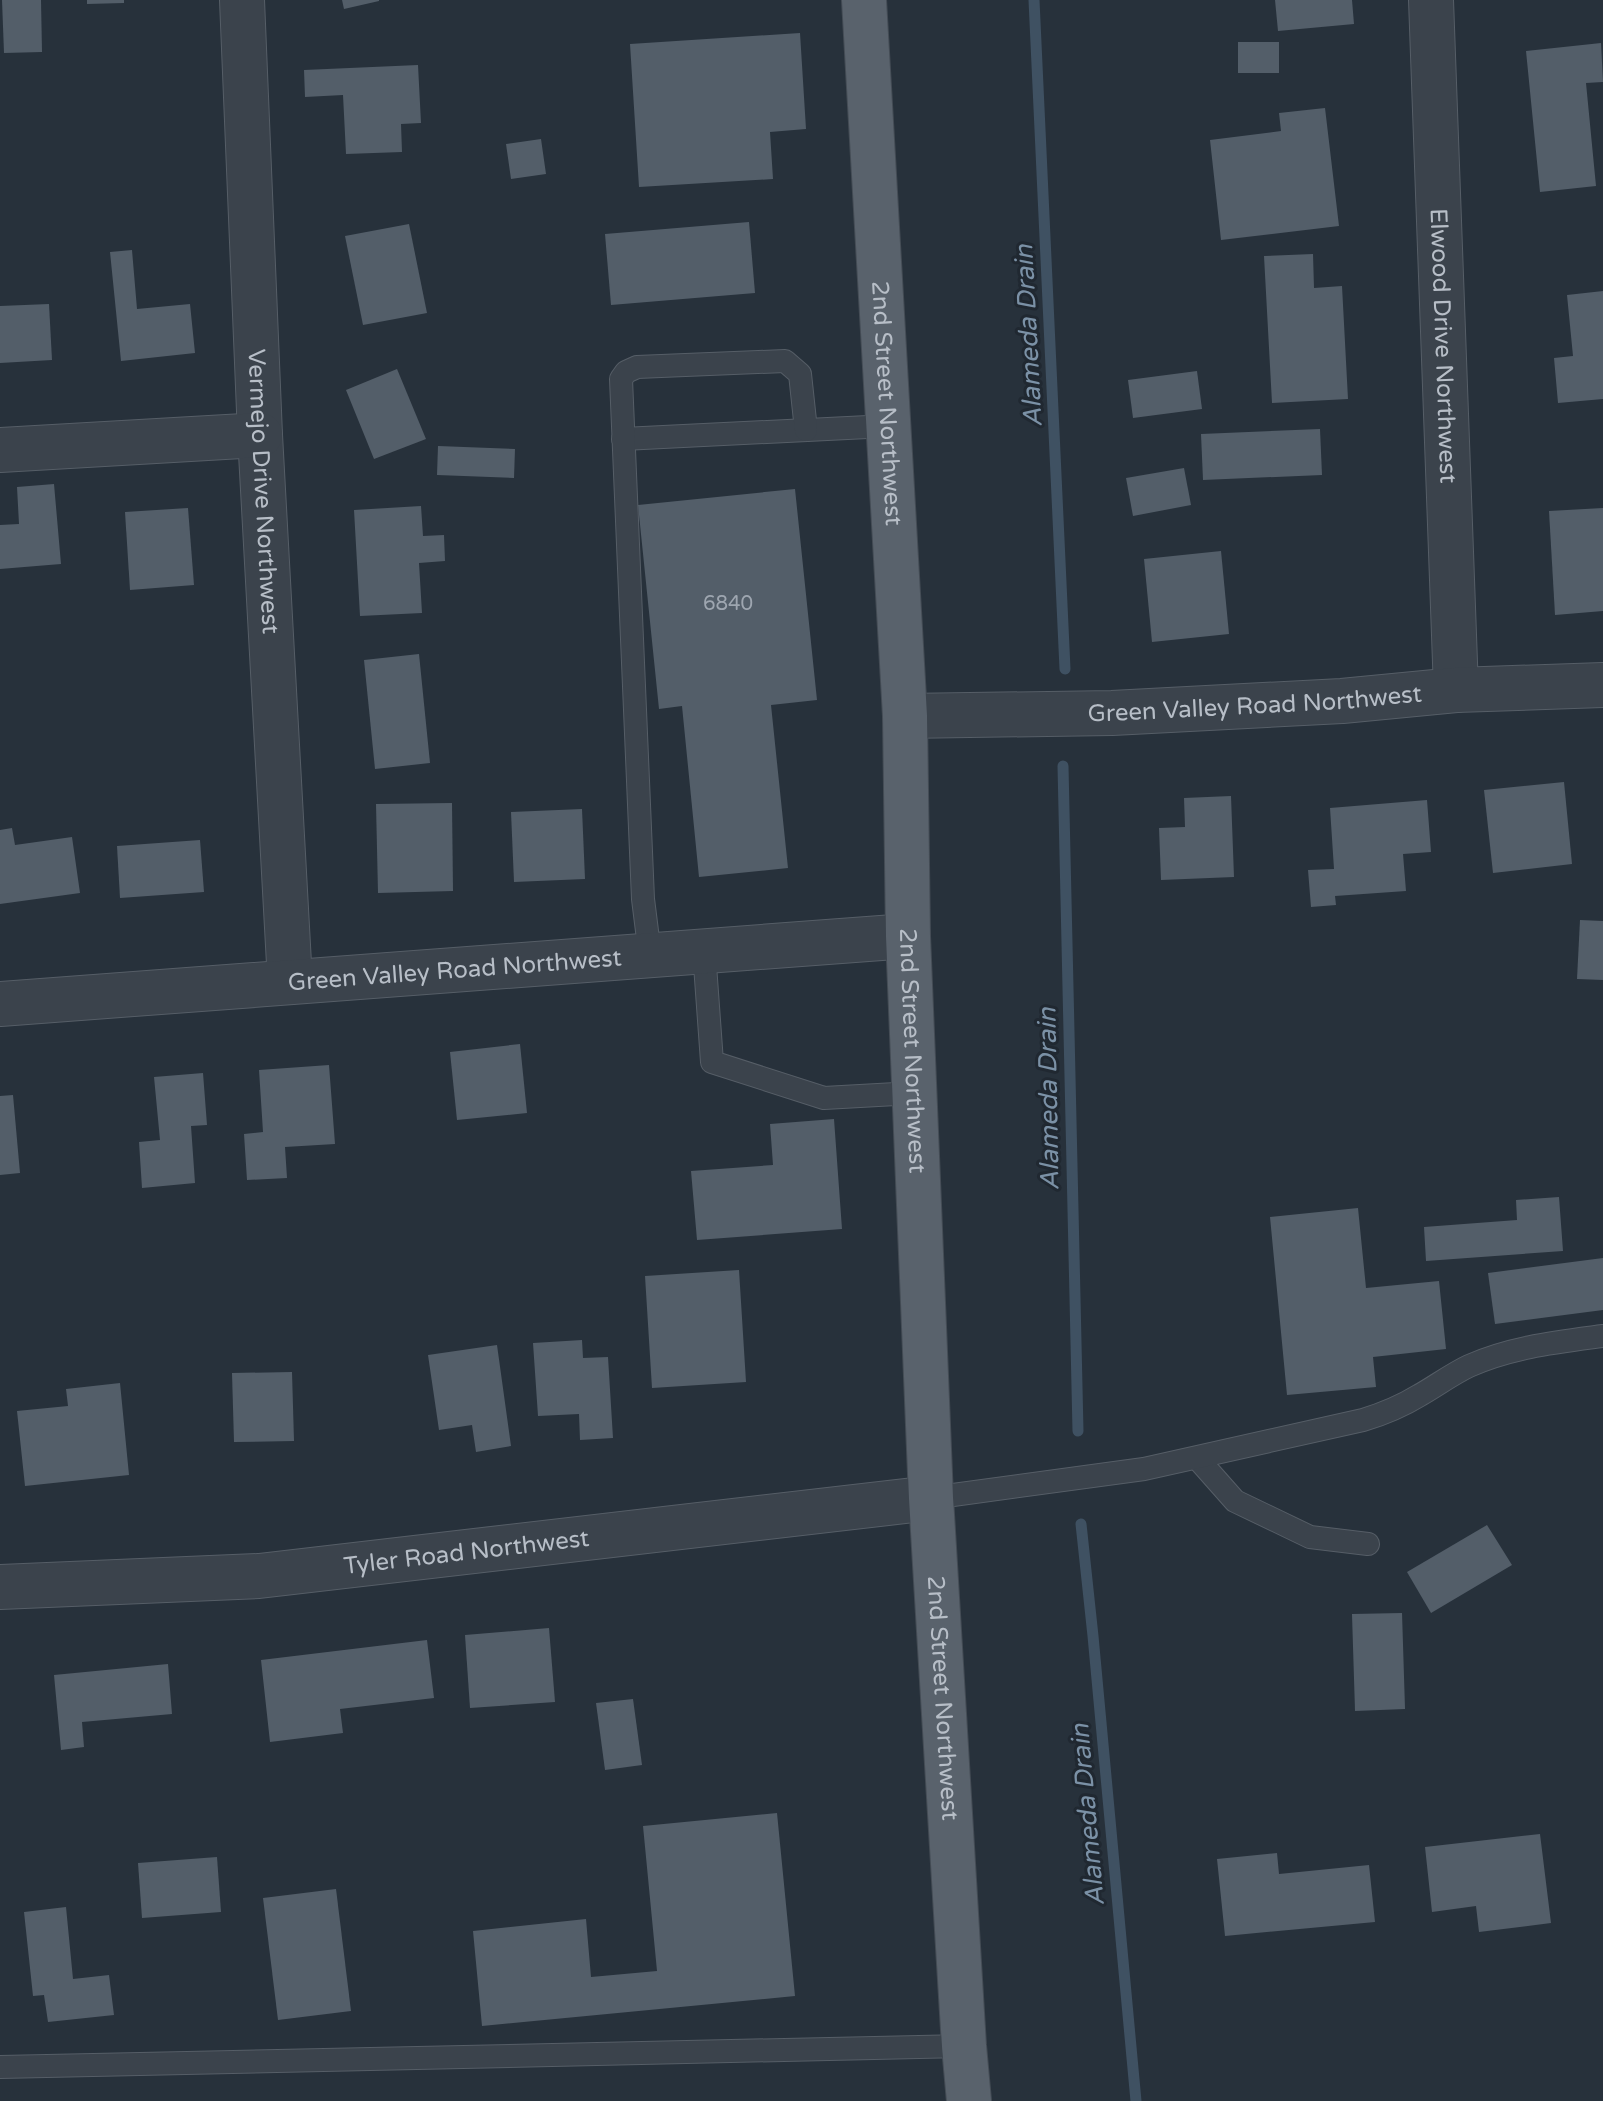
<svg xmlns="http://www.w3.org/2000/svg" width="1603" height="2101" font-family="'Varela Round',sans-serif">
<style>
.lines{fill:none;stroke-linecap:round;stroke-linejoin:round}
.stream{stroke:#3f5162;stroke-width:11}
.building{fill:#535e69}
.lane-casing{stroke:#565e67;stroke-width:24}
.street-casing{stroke:#565e67;stroke-width:46}
.primary-casing{stroke:#444c55;stroke-width:46}
.lane{stroke:#3b434c;stroke-width:22}
.street{stroke:#3b434c;stroke-width:44}
.primary{stroke:#59626c;stroke-width:44}
.labels{text-anchor:middle;stroke-width:6;stroke-linejoin:round;paint-order:stroke}
.number-label{font-size:20px;fill:#9ea6b0}
.street-label{font-size:24px;fill:#b7bec7;stroke:#202831}
.water-label{font-size:26px;font-style:italic;fill:#7b91a6;stroke:#202831}
</style>
<rect width="100%" height="100%" fill="#27313b"/>
<g class="lines">
<!-- stream -->
<g class="stream">
<path d="M1034,0l31,669"/>
<path d="M1063,766l15,665"/>
<path d="M1081,1524l12,112 43,465"/>
</g>
</g>
<!-- building -->
<g class="building">
<path d="M2,0h39l1,52 -38,1z"/>
<path d="M87,0h37v3l-37,1z"/>
<path d="M342,0h37v1l-35,8z"/>
<path d="M1275,0h77l2,24 -76,7z"/>
<path d="M800,33l6,96 -36,3 3,47 -134,8 -9,-143z"/>
<rect x="1238" y="42" width="41" height="31"/>
<path d="M1601,43l2,39 -17,1 10,103 -56,6 -14,-141z"/>
<path d="M418,65l3,58 -20,1 1,28 -56,2 -3,-59 -38,2 -1,-27z"/>
<path d="M1325,108l14,118 -118,14 -11,-100 71,-9 -2,-18z"/>
<path d="M541,139l5,35 -35,5 -5,-35z"/>
<path d="M749,222l6,71 -144,12 -6,-71z"/>
<path d="M409,224l18,89 -64,12 -18,-89z"/>
<path d="M132,250l5,59 53,-5 5,49 -74,8 -11,-109z"/>
<path d="M1313,254l1,34 28,-2 6,113 -76,4 -8,-147z"/>
<path d="M1603,291v108l-45,4 -4,-45 19,-2 -6,-61z"/>
<path d="M49,304l3,56 -52,3v-57z"/>
<path d="M397,369l29,70 -52,20 -28,-69z"/>
<path d="M1197,371l5,38 -69,9 -5,-38z"/>
<path d="M1320,429l2,46 -119,5 -2,-46z"/>
<path d="M438,446l77,3 -1,29 -77,-3z"/>
<path d="M1184,468l7,37 -58,11 -7,-38z"/>
<path d="M54,484l7,80 -61,5v-44l19,-1 -2,-37z"/>
<path d="M795,489l22,211 -46,5 17,163 -89,9 -17,-171 -23,3 -21,-204z"/>
<path d="M421,506l2,30 21,-1 1,26 -26,2 3,50 -62,3 -6,-106z"/>
<path d="M188,508l6,77 -64,5 -5,-78z"/>
<path d="M1603,508v103l-48,4 -6,-104z"/>
<path d="M1221,551l8,83 -77,8 -8,-83z"/>
<path d="M419,654l11,109 -55,6 -11,-109z"/>
<path d="M1564,782l8,82 -79,9 -9,-83z"/>
<path d="M1231,796l3,81 -73,3 -2,-52 26,-1 -1,-29z"/>
<path d="M1427,800l4,52 -28,2 3,37 -71,5 1,9 -25,2 -3,-37 26,-1 -4,-61z"/>
<path d="M452,803l1,88 -75,2 -2,-89z"/>
<path d="M582,809l3,70 -71,3 -3,-70z"/>
<path d="M12,828l3,17 57,-8 8,56 -80,11v-74z"/>
<path d="M200,840l4,52 -84,6 -3,-52z"/>
<path d="M1580,920l23,1v59l-26,-1z"/>
<path d="M520,1044l7,69 -70,7 -7,-68z"/>
<path d="M329,1065l6,79 -50,3 2,31 -40,2 -3,-46 19,-2 -4,-62z"/>
<path d="M203,1073l4,52 -16,1 4,57 -53,5 -3,-46 21,-2 -6,-63z"/>
<path d="M13,1095l7,78 -20,2v-79z"/>
<path d="M834,1119l8,110 -145,11 -6,-69 82,-6 -3,-41z"/>
<path d="M1559,1197l4,54 -137,10 -2,-34 93,-7 -1,-20z"/>
<path d="M1358,1208l8,80 73,-7 7,68 -73,8 3,30 -89,8 -17,-178z"/>
<path d="M1603,1258v52l-108,14 -7,-51z"/>
<path d="M739,1270l7,112 -94,6 -7,-112z"/>
<path d="M582,1340l1,18 25,-1 5,81 -33,2 -1,-26 -41,2 -5,-73z"/>
<path d="M497,1345l14,101 -35,6 -4,-27 -33,5 -11,-75z"/>
<path d="M292,1372l2,69 -60,1 -2,-69z"/>
<path d="M120,1383l9,92 -104,11 -8,-75 51,-5 -2,-17z"/>
<path d="M1487,1525l25,40 -81,48 -24,-41z"/>
<path d="M1402,1613l3,96 -50,2 -3,-97z"/>
<path d="M549,1628l6,74 -85,6 -5,-73z"/>
<path d="M427,1640l7,58 -94,11 3,24 -73,9 -9,-82z"/>
<path d="M168,1664l4,50 -90,8 2,25 -23,3 -7,-75z"/>
<path d="M633,1699l9,66 -37,5 -9,-67z"/>
<path d="M777,1813l18,183 -313,30 -9,-95 113,-12 5,58 66,-6 -14,-145z"/>
<path d="M1540,1834l11,89 -72,9 -3,-26 -44,6 -7,-65z"/>
<path d="M1277,1853l2,21 90,-9 6,57 -150,14 -8,-77z"/>
<path d="M217,1857l4,55 -79,6 -4,-55z"/>
<path d="M336,1889l15,122 -73,9 -15,-122z"/>
<path d="M66,1907l7,72 36,-4 5,40 -66,7 -4,-27 -11,1 -9,-84z"/>
</g>
<g class="lines">
<!-- lane casing -->
<g class="lane-casing">
<g id="lane">
<path d="M623,439l265,-13"/>
<path d="M704,951l8,111 112,36 90,-5"/>
<path d="M650,955l-7,-56 -22,-520 5,-7 11,-5 148,-6 15,13 6,56"/>
<path d="M1197,1458l38,43 75,36 58,7"/>
<path d="M931,1498l213,-29 219,-49c20,-6 39,-14 57,-25 16,-9 32,-21 49,-29 42,-19 89,-24 134,-30"/>
<path d="M0,2067l964,-21"/>
</g>
</g>
<!-- street casing -->
<g class="street-casing">
<g id="street">
<path id="s1" d="M242,0l18,435 30,547"/>
<path id="s2" d="M1431,0l25,690"/>
<path d="M0,450l260,-15"/>
<path id="s3" d="M905,716l207,-3 230,-12 114,-11 147,-5"/>
<path id="s4" d="M0,1004l908,-68"/>
<path id="s5" d="M0,1587l259,-11 672,-78"/>
</g>
</g>
<!-- primary casing -->
<g class="primary-casing">
<g id="primary">
<path id="s6" d="M864,0l41,716 3,220 23,562 33,548 5,55"/>
</g>
</g>
<!-- lane -->
<use href="#lane" class="lane"/>
<!-- street -->
<use href="#street" class="street"/>
<!-- primary -->
<use href="#primary" class="primary"/>
</g>
<g class="labels">
<!-- number labels -->
<g class="number-label">
<text x="728" y="610">6840</text>
</g>
<!-- street labels -->
<g class="street-label">
<text dy="8" stroke="none"><textPath href="#s2" startOffset="346">Elwood Drive Northwest</textPath></text>
<text dy="8" stroke="none"><textPath href="#s6" startOffset="404">2nd Street Northwest</textPath></text>
<text dy="8" stroke="none"><textPath href="#s1" startOffset="492">Vermejo Drive Northwest</textPath></text>
<text dy="8" stroke="none"><textPath href="#s3" startOffset="350">Green Valley Road Northwest</textPath></text>
<text dy="8" stroke="none"><textPath href="#s4" startOffset="456">Green Valley Road Northwest</textPath></text>
<text dy="8" stroke="none"><textPath href="#s6" startOffset="1052">2nd Street Northwest</textPath></text>
<text dy="8" stroke="none"><textPath href="#s5" startOffset="468">Tyler Road Northwest</textPath></text>
<text dy="8" stroke="none"><textPath href="#s6" startOffset="1700">2nd Street Northwest</textPath></text>
</g>
<!-- water labels -->
<g class="water-label">
<text transform="translate(1028 336) rotate(-93)" y="9">Alameda Drain</text>
<text transform="translate(1048 1099) rotate(-91)" y="9">Alameda Drain</text>
<text transform="translate(1087 1815) rotate(-95)" y="9">Alameda Drain</text>
</g>
</g>
</svg>
